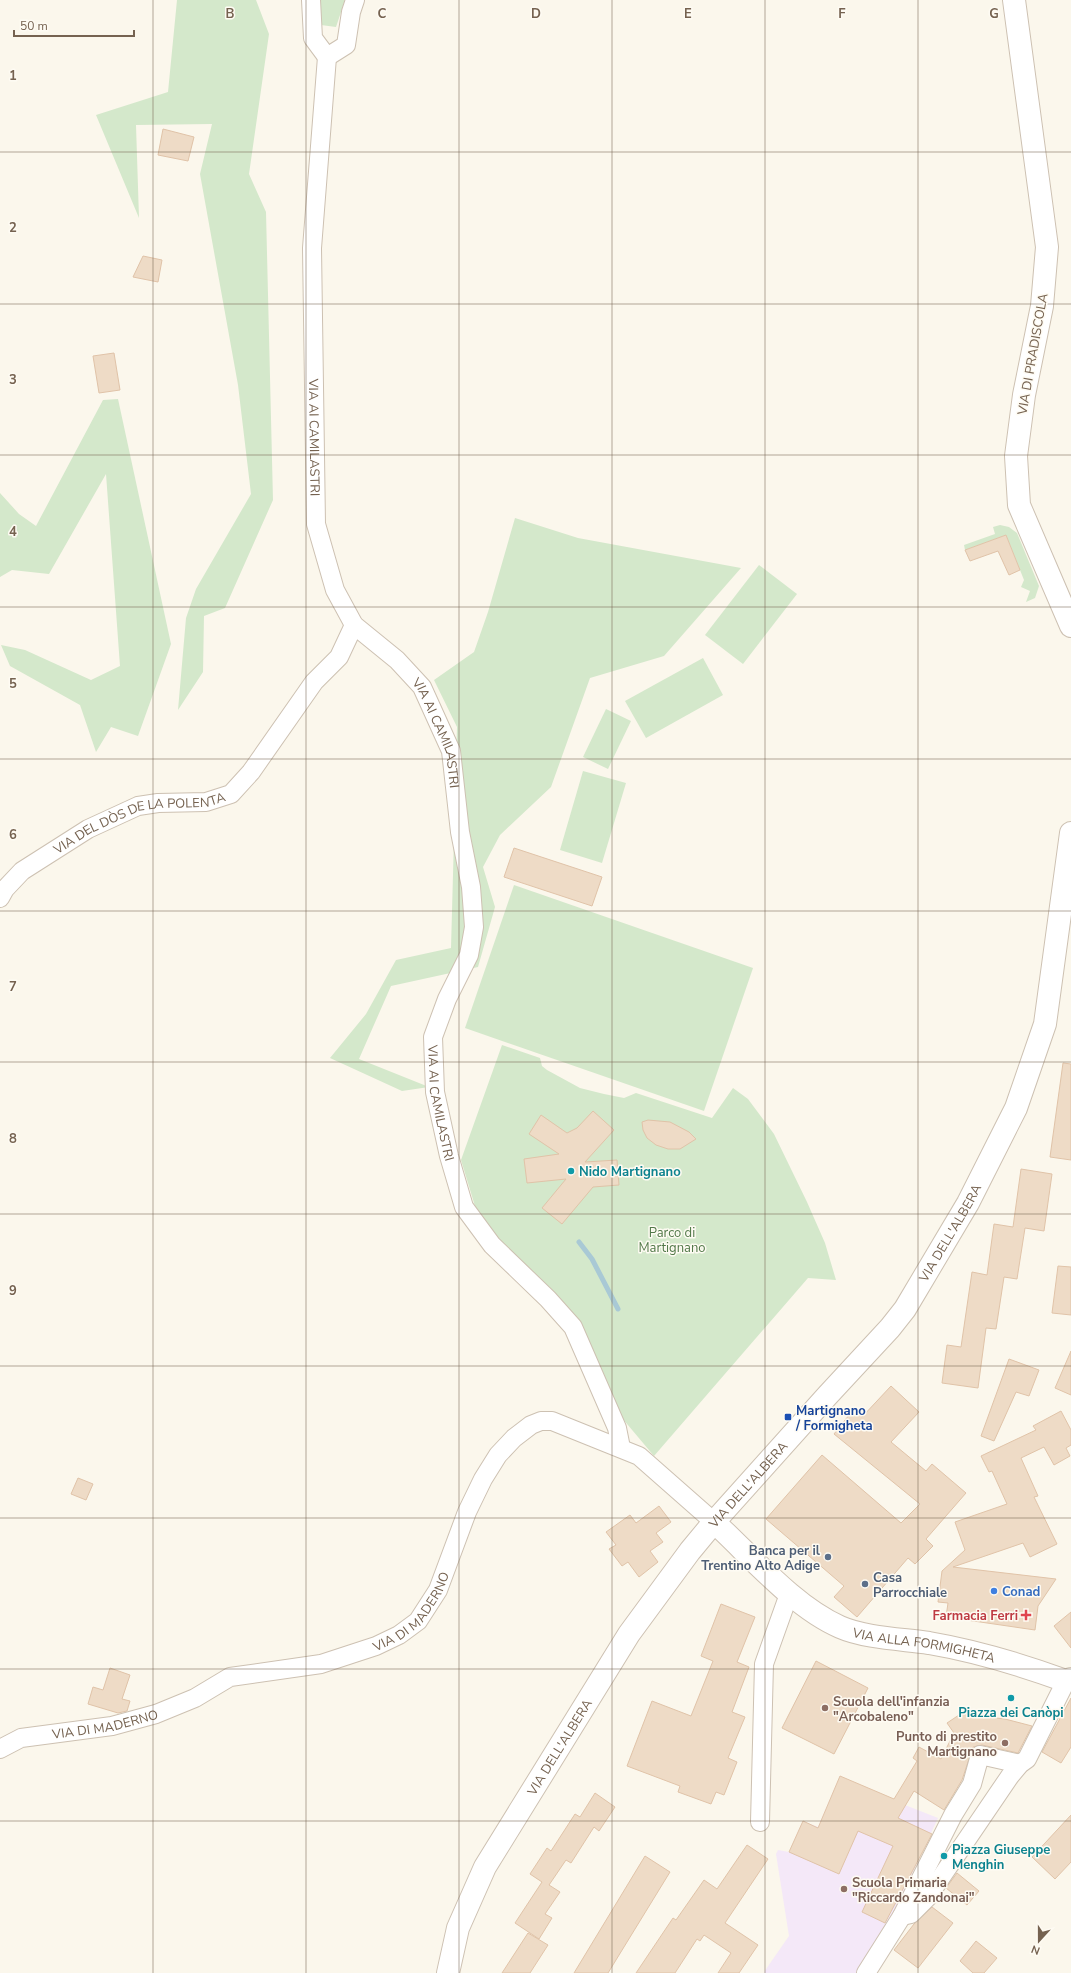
<svg xmlns="http://www.w3.org/2000/svg" width="1071" height="1973" font-family="'Nunito Sans',sans-serif">
<style>
.education{fill:#f4e8f8}
.green{fill:#d4e8cb}
.lines{fill:none;stroke-linecap:round;stroke-linejoin:round}
.stream{stroke:#a9c9d5;stroke-width:5}
.building{fill:#eedbc6;stroke:#e0c3a8}
.minor-casing{stroke:#cdc1b2;stroke-width:20}
.tertiary-casing{stroke:#cdc1b2;stroke-width:24}
.minor{stroke:#fff;stroke-width:18}
.tertiary{stroke:#fff;stroke-width:22}
.grid{fill:none;stroke:#756250;stroke-width:1;stroke-opacity:0.55}
.culture-dot{fill:#0f9aa8;stroke:#fefbf3;stroke-width:1.5}
.transit-dot{fill:#1a4fb4;stroke:#fefbf3;stroke-width:1.5}
.service-dot{fill:#5c6f8a;stroke:#fefbf3;stroke-width:1.5}
.shop-dot{fill:#3f7fe0;stroke:#fefbf3;stroke-width:1.5}
.health-dot{fill:#e0444e;stroke:#fefbf3;stroke-width:1.5}
.education-dot{fill:#8d6e63;stroke:#fefbf3;stroke-width:1.5}
.labels{text-anchor:middle;stroke-width:3;stroke-linejoin:round;paint-order:stroke}
.street-label{font-size:13px;fill:#756250;stroke:#fefbf3}
.culture-label{font-size:13px;font-weight:bold;fill:#0d838f;stroke:#fefbf3;text-anchor:start}
.park-label{font-size:13px;fill:#527949;stroke:#fefbf3}
.transit-label{font-size:13px;font-weight:bold;fill:#164399;stroke:#fefbf3;text-anchor:start}
.service-label{font-size:13px;font-weight:bold;fill:#4e5e75;stroke:#fefbf3;text-anchor:end}
.shop-label{font-size:13px;font-weight:bold;fill:#366cbe;stroke:#fefbf3;text-anchor:start}
.health-label{font-size:13px;font-weight:bold;fill:#be3a42;stroke:#fefbf3;text-anchor:end}
.education-label{font-size:13px;font-weight:bold;fill:#785e54;stroke:#fefbf3;text-anchor:start}
.grid-label{font-size:13px;text-anchor:middle;font-weight:bold;fill:#756250;stroke:#fefbf3;stroke-width:3;stroke-linejoin:round;paint-order:stroke}
</style>
<rect width="100%" height="100%" fill="#fbf7ec"/>
<!-- education -->
<path class="education" d="M840,1776l60,27 38,15 -49,106 -33,49h-90l-2,-1 25,-36 -13,-82 2,-4 11,2 14,-31 15,6z"/>
<!-- green -->
<g class="green">
<path d="M177,0h79l13,34 -20,140 17,38 7,288 -48,108 -21,8 -1,56 -25,38 8,-92 10,-29 55,-95 -13,-109 -38,-211 12,-50 -76,1 3,93 -43,-103 72,-23z"/>
<path d="M319,0h26l-9,27 -15,-2z"/>
<path d="M118,399l53,245 -33,92 -27,-9 -15,25 -16,-47 -70,-39 -9,-21 24,5 66,30 29,-14 -14,-192 -57,100 -37,-4 -12,7v-84l19,21 17,12 67,-126z"/>
<path d="M515,518l63,20 163,30 -77,88 -74,22 -39,109 -51,48 -17,32 12,40 -17,60 -87,19 -32,73 70,28 -27,4 -72,-33 36,-44 30,-54 55,-12 6,-221 -23,-47 40,-28 14,-40z"/>
<path d="M1000,525l9,2 8,6 22,53 -4,12 -9,4 4,-11 -9,-4 3,-7 -18,-45 -41,15 -1,-5 31,-11 -2,-7z"/>
<path d="M759,565l38,29 -54,70 -38,-29z"/>
<path d="M703,658l20,37 -77,43 -21,-37z"/>
<path d="M606,709l25,12 -23,48 -25,-12z"/>
<path d="M583,771l43,12 -24,80 -42,-13z"/>
<path d="M514,885l239,83 -49,143 -239,-83z"/>
<path d="M502,1045l38,13 2,8 5,4 33,18 24,6 20,4 12,-5 76,25 21,-30 15,11 26,35 33,68 18,41 11,37 -28,-2 -154,178 -32,-38 -27,-61 -85,-105 -32,-36 -17,-56z"/>
</g>
<g class="lines">
<!-- stream -->
<path class="stream" d="M579,1242l13,17 26,50"/>
</g>
<!-- building -->
<g class="building">
<path d="M163,129l31,8 -6,24 -30,-6z"/>
<path d="M143,256l19,4 -4,22 -25,-5z"/>
<path d="M114,353l6,37 -21,3 -6,-37z"/>
<path d="M1006,535l14,35 -11,5 -11,-24 -28,10 -5,-11z"/>
<path d="M514,848l88,29 -10,29 -88,-29z"/>
<path d="M1063,1063l8,1v96l-21,-3z"/>
<path d="M593,1111l21,19 -29,32 32,-2 2,25 -26,2 -31,37 -20,-16 24,-29 -39,4 -3,-24 35,-5 -30,-20 12,-19 26,18 10,-5z"/>
<path d="M648,1120l22,2 19,10 7,7 -16,10h-12l-12,-4 -9,-7 -4,-8 -1,-8z"/>
<path d="M1021,1169l31,5 -8,57 -19,-3 -8,51 -13,-2 -8,52 -10,-1 -8,60 -36,-5 5,-38 14,2 11,-75 15,3 7,-51 19,3z"/>
<path d="M1058,1266l13,1v48l-19,-2z"/>
<path d="M1071,1351v44l-16,-7z"/>
<path d="M1009,1359l30,11 -10,26 -13,-4 -22,49 -13,-5z"/>
<path d="M891,1386l28,26 -28,30 35,29 6,-7 34,29 -40,46 7,7 -18,18 -7,-6 -51,59 -23,-20 10,-11 -78,-67 56,-64 79,68 19,-19 -86,-70 19,-24 9,7z"/>
<path d="M1061,1411l10,19v15l-5,3 4,8 -16,9 -10,-18 -23,11 17,38 -4,1 23,47 -27,13 -7,-14 -70,24 103,12 -18,27 -3,24 -89,-13 2,-14 -10,-1 4,-31 23,-21 -10,-28 52,-18 -15,-33 -3,1 -8,-16 55,-26 -3,-4z"/>
<path d="M78,1478l15,6 -7,16 -15,-6z"/>
<path d="M659,1506l12,16 -15,11 7,9 -13,9 8,11 -19,15 -11,-15 -6,4 -13,-17 7,-4 -10,-13 24,-17 6,8z"/>
<path d="M721,1604l34,13 -18,45 12,5 -17,45 13,5 -17,41 9,4 -13,33 -8,-3 -5,12 -33,-12 2,-6 -53,-20 25,-65 39,15 22,-55 -12,-5z"/>
<path d="M1071,1612v36l-17,-22z"/>
<path d="M816,1661l52,27 -34,66 -52,-26z"/>
<path d="M110,1668l20,7 -8,24 8,2 -3,10 -9,2 -30,-9 5,-17 10,3z"/>
<path d="M1071,1698v49l-10,16 -19,-11z"/>
<path d="M968,1709l3,6 34,4 27,7 -14,27 -36,-8 -9,2 -11,33 -18,30 -30,-19 -16,27 34,16 -47,89 -23,-11 31,-66 -35,-15 -19,43 -50,-22 14,-31 15,7 22,-52 54,23 23,-38 -4,-3 6,-11 22,12 13,-26 -7,-10z"/>
<path d="M595,1793l20,14 -16,24 -5,-4 -23,36 -5,-3 -17,25 11,7 -15,22 7,4 -13,21 -24,-16 27,-41 -12,-8 17,-26 4,3 24,-37 5,3z"/>
<path d="M1071,1815v47l-16,17 -23,-22z"/>
<path d="M747,1845l21,14 -43,64 33,22 -19,28h-21l13,-20 -27,-18 -4,6 -3,-2 -22,34h-39l37,-55 3,2 28,-40 13,9z"/>
<path d="M645,1856l25,16 -62,101h-34z"/>
<path d="M957,1873l22,18 -12,14 -21,-17z"/>
<path d="M932,1907l21,16 -35,45 -24,-18 20,-26z"/>
<path d="M528,1933l20,12 -18,28h-28z"/>
<path d="M976,1941l21,17 -13,15h-11l-13,-12z"/>
</g>
<g class="lines">
<!-- minor casing -->
<g class="minor-casing">
<g id="minor">
<path d="M311,0l2,38 14,19"/>
<path id="s1" d="M327,57l-15,191 4,276 19,66 19,35 43,35 25,27 29,64 9,81 11,55 3,40 -5,28 -22,44 -14,38 2,55 14,64 15,51 28,38 56,54 25,28 44,101 4,20"/>
<path d="M327,57l19,-12 5,-33 4,-12"/>
<path id="s2" d="M0,898l5,-9 17,-18 66,-42 50,-23 20,-3 48,-1 25,-8 20,-22 63,-90 25,-25 15,-32"/>
<path id="s3" d="M0,1749l21,-11 91,-12 44,-12 39,-16 35,-21 91,-13 55,-18 23,-11 19,-14 20,-31 29,-78 16,-33 15,-24 16,-17 17,-13 10,-4h11l87,35 75,66"/>
<path d="M760,1822l4,-158 25,-70"/>
<path d="M902,1916l9,-2 16,-16 83,-122 10,-12 7,-5 39,-78"/>
<path d="M866,1973l36,-57 51,-101 19,-31 8,-29 40,9"/>
</g>
</g>
<!-- tertiary casing -->
<g class="tertiary-casing">
<g id="tertiary">
<path d="M1014,0l33,247 -5,59 -18,89 -8,61 3,49 52,121"/>
<path id="s4" d="M714,1522c37,34 80,85 126,105 25,11 61,12 89,16 47,8 93,22 137,38l5,-2"/>
<path id="s5" d="M448,1973l10,-45 27,-61 144,-233 61,-83 24,-29 113,-126 63,-68 15,-19 63,-106 48,-95 29,-84 26,-191"/>
</g>
</g>
<!-- minor -->
<use href="#minor" class="minor"/>
<!-- tertiary -->
<use href="#tertiary" class="tertiary"/>
</g>
<!-- grid -->
<path class="grid" d="M153,0v1973M306,0v1973M459,0v1973M612,0v1973M765,0v1973M918,0v1973M0,152h1071M0,304h1071M0,455h1071M0,607h1071M0,759h1071M0,911h1071M0,1062h1071M0,1214h1071M0,1366h1071M0,1518h1071M0,1669h1071M0,1821h1071"/>
<!-- markers -->
<g class="culture-dot">
<circle cx="571" cy="1171" r="4"/>
<circle cx="1011" cy="1698" r="4"/>
<circle cx="944" cy="1856" r="4"/>
</g>
<rect class="transit-dot" x="784" y="1413" width="8" height="8" rx="2"/>
<g class="service-dot">
<circle cx="828" cy="1557" r="4"/>
<circle cx="865" cy="1584" r="4"/>
</g>
<circle class="shop-dot" cx="994" cy="1591" r="4"/>
<path class="health-dot" d="M1024 1609h4v4h4v4h-4v4h-4v-4h-4v-4h4z"/>
<g class="education-dot">
<circle cx="825" cy="1708" r="4"/>
<circle cx="1005" cy="1743" r="4"/>
<circle cx="844" cy="1889" r="4"/>
</g>
<g class="labels">
<!-- street labels -->
<g class="street-label">
<text transform="translate(1032 354) rotate(-80)" y="5">VIA DI PRADISCOLA</text>
<text dy="5" stroke="none"><textPath href="#s1" startOffset="381">VIA AI CAMILASTRI</textPath></text>
<text dy="5" stroke="none"><textPath href="#s1" startOffset="717">VIA AI CAMILASTRI</textPath></text>
<text dy="5" stroke="none"><textPath href="#s2" startOffset="165">VIA DEL DÒS DE LA POLENTA</textPath></text>
<text dy="5" stroke="none"><textPath href="#s1" startOffset="1101">VIA AI CAMILASTRI</textPath></text>
<text dy="5" stroke="none"><textPath href="#s5" startOffset="902">VIA DELL'ALBERA</textPath></text>
<text dy="5" stroke="none"><textPath href="#s5" startOffset="578">VIA DELL'ALBERA</textPath></text>
<text dy="5" stroke="none"><textPath href="#s3" startOffset="445">VIA DI MADERNO</textPath></text>
<text dy="5" stroke="none"><textPath href="#s4" startOffset="251">VIA ALLA FORMIGHETA</textPath></text>
<text dy="5" stroke="none"><textPath href="#s3" startOffset="109">VIA DI MADERNO</textPath></text>
<text dy="5" stroke="none"><textPath href="#s5" startOffset="254">VIA DELL'ALBERA</textPath></text>
</g>
<!-- culture labels -->
<g class="culture-label">
<text x="579" y="1176">Nido Martignano</text>
<text x="1011" y="1717" text-anchor="middle">Piazza dei Canòpi</text>
<text x="952" y="1854">Piazza Giuseppe<tspan x="952" dy="15">Menghin</tspan></text>
</g>
<!-- park labels -->
<g class="park-label">
<text x="672" y="1237">Parco di<tspan x="672" dy="15">Martignano</tspan></text>
</g>
<!-- transit labels -->
<g class="transit-label">
<text x="796" y="1415">Martignano<tspan x="796" dy="15">/ Formigheta</tspan></text>
</g>
<!-- service labels -->
<g class="service-label">
<text x="820" y="1555">Banca per il<tspan x="820" dy="15">Trentino Alto Adige</tspan></text>
<text x="873" y="1582" text-anchor="start">Casa<tspan x="873" dy="15">Parrocchiale</tspan></text>
</g>
<!-- shop labels -->
<g class="shop-label">
<text x="1002" y="1596">Conad</text>
</g>
<!-- health labels -->
<g class="health-label">
<text x="1018" y="1620">Farmacia Ferri</text>
</g>
<!-- education labels -->
<g class="education-label">
<text x="833" y="1706">Scuola dell'infanzia<tspan x="833" dy="15">"Arcobaleno"</tspan></text>
<text x="997" y="1741" text-anchor="end">Punto di prestito<tspan x="997" dy="15">Martignano</tspan></text>
<text x="852" y="1887">Scuola Primaria<tspan x="852" dy="15">"Riccardo Zandonai"</tspan></text>
</g>
</g>
<g class="grid-label">
<text x="230" y="18">B</text>
<text x="382" y="18">C</text>
<text x="536" y="18">D</text>
<text x="688" y="18">E</text>
<text x="842" y="18">F</text>
<text x="994" y="18">G</text>
<text x="13" y="80">1</text>
<text x="13" y="232">2</text>
<text x="13" y="384">3</text>
<text x="13" y="536">4</text>
<text x="13" y="688">5</text>
<text x="13" y="839">6</text>
<text x="13" y="991">7</text>
<text x="13" y="1143">8</text>
<text x="13" y="1295">9</text>
</g>
<!-- north arrow -->
<g transform="translate(1039 1941) rotate(201)" stroke="#fefbf3" stroke-width="3" paint-order="stroke">
<path d="M0-3L7 15L0 10L-7 15Z" fill="#756250"/>
<text y="-6" font-size="11" font-weight="bold" text-anchor="middle" fill="#756250">N</text>
</g>
<!-- scale -->
<path d="M14 30v6h120v-6" fill="none" stroke="#756250" stroke-width="2"/>
<text x="20" y="30" font-size="12" fill="#756250" stroke="#fefbf3" stroke-width="3" paint-order="stroke">50 m</text>
</svg>
